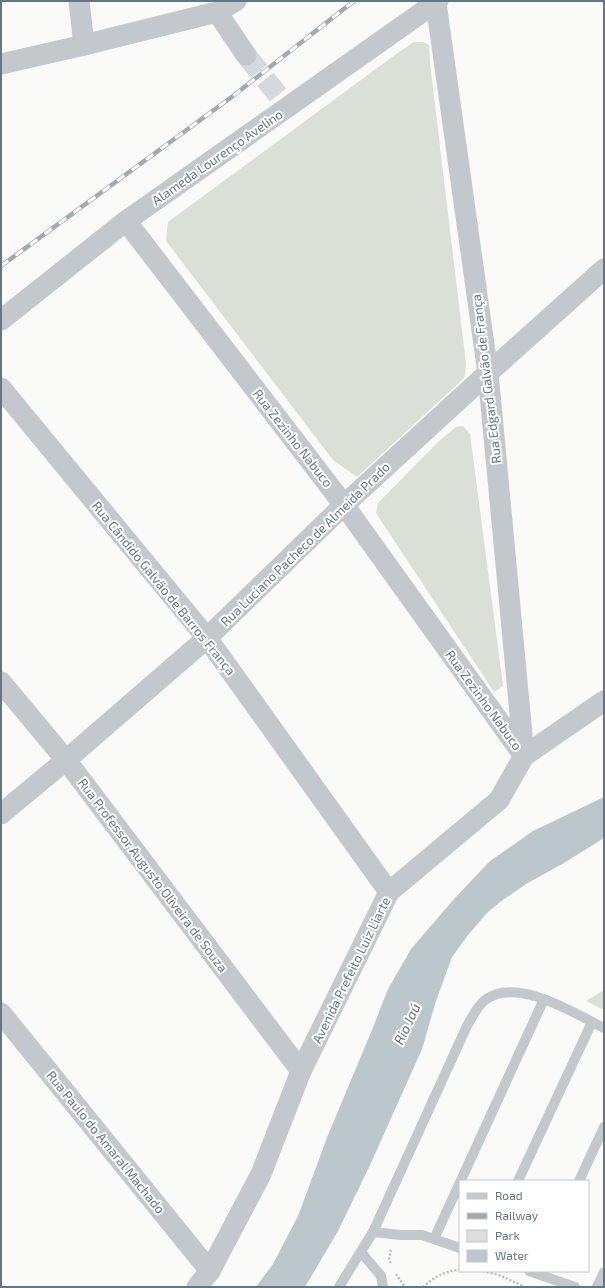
<svg xmlns="http://www.w3.org/2000/svg" width="605" height="1288" font-family="'Exo 2',sans-serif">
<style>
.green{fill:#dadfd7}
.water{fill:#bbc7cb}
.lines{fill:none;stroke-linecap:round;stroke-linejoin:round}
.street-tunnel{stroke:#d5d9db;stroke-width:21;stroke-dasharray:21 10;stroke-linecap:butt}
.path{stroke:#bbbfc2;stroke-width:2.5;stroke-dasharray:2 2;stroke-linecap:butt}
.lane{stroke:#c3c8cc;stroke-width:10}
.street{stroke:#c3c8cc;stroke-width:21}
.rail-casing{stroke:#a2aab0;stroke-width:4.5}
.rail{stroke:#fff;stroke-width:3;stroke-dasharray:9;stroke-linecap:butt}
.labels{text-anchor:middle;stroke-width:4;stroke-linejoin:round;paint-order:stroke}
.street-label{font-size:13px;fill:#657683;stroke:#fff}
.water-label{font-size:14px;font-style:italic;fill:#60757c;stroke:#fff}
</style>
<rect width="100%" height="100%" fill="#fafaf8"/>
<!-- green -->
<g class="green">
<path d="M414,42h9l6,3 1,18 36,301 -1,11 -3,5 -105,97 -24,-17 -167,-219 2,-19 231,-170z"/>
<path d="M463,426l7,8 33,252 -9,6 -118,-179 2,-10 61,-62 17,-14z"/>
<path d="M604,990v20l-18,-9z"/>
</g>
<!-- water -->
<path class="water" d="M604,797v41l-40,25 -38,21 -26,18 -13,11 -19,22 -16,22 -16,44 -14,48 -51,114 -33,68 -33,56h-49l17,-23 25,-48 30,-81 44,-105 16,-41 23,-40 43,-50 36,-38 43,-30z"/>
<g class="lines">
<!-- street-tunnel -->
<path class="street-tunnel" d="M246,55l32,40"/>
<!-- path -->
<g class="path">
<path d="M391,1263l-2,-3 2,-12"/>
<path d="M483,1271l16,4 24,11"/>
<path d="M396,1274l9,13"/>
<path d="M423,1287c10,-9 23,-17 37,-17"/>
</g>
<!-- lane -->
<g class="lane">
<path d="M518,1181l74,-159"/>
<path d="M579,1181l25,-54"/>
<path d="M373,1232l28,3h21l38,13"/>
<path d="M434,1239l110,-240"/>
<path d="M361,1252l20,24 2,11"/>
<path d="M529,1271l46,16"/>
<path d="M339,1287l34,-55 93,-204c5,-9 11,-22 19,-28 31,-24 89,13 119,28"/>
<path d="M597,1287l7,-15"/>
</g>
<!-- street -->
<g class="street">
<path d="M79,1l5,44"/>
<path d="M436,3l52,370 36,383"/>
<path d="M217,12l29,43"/>
<path d="M1,64l83,-19 133,-33 19,-11"/>
<path d="M126,221l218,284 180,251"/>
<path d="M1,320l125,-99 312,-220"/>
<path d="M1,388l206,250 182,254"/>
<path d="M1,682l65,78 235,311"/>
<path d="M1,814l65,-54 141,-122 137,-133 144,-132 116,-104"/>
<path d="M1,1013l209,258"/>
<path d="M197,1287l13,-16 51,-97 40,-103 88,-179 110,-92 25,-44 80,-55"/>
</g>
<!-- rail casing -->
<g class="rail-casing">
<path id="rail" d="M1,266l232,-170 121,-95"/>
</g>
<!-- rail -->
<use href="#rail" class="rail"/>
</g>
<g class="labels">
<!-- street labels -->
<g class="street-label">
<text transform="translate(217 157) rotate(-35)" y="5">Alameda Lourenço Avelino</text>
<text transform="translate(486 379) rotate(-97)" y="5">Rua Edgard Galvão de França</text>
<text transform="translate(293 438) rotate(52)" y="5">Rua Zezinho Nabuco</text>
<text transform="translate(305 544) rotate(-44)" y="5">Rua Luciano Pacheco de Almeida Prado</text>
<text transform="translate(164 588) rotate(51)" y="5">Rua Cândido Galvão de Barros França</text>
<text transform="translate(484 700) rotate(54)" y="5">Rua Zezinho Nabuco</text>
<text transform="translate(153 875) rotate(53)" y="5">Rua Professor Augusto Oliveira de Souza</text>
<text transform="translate(351 970) rotate(-64)" y="5">Avenida Prefeito Luiz Liarte</text>
<text transform="translate(106 1142) rotate(51)" y="5">Rua Paulo do Amaral Machado</text>
</g>
<!-- water labels -->
<g class="water-label">
<text transform="translate(407 1024) rotate(-65)" y="5">Rio Jaú</text>
</g>
</g>
<!-- border -->
<rect width="605" height="1288" fill="none" stroke="#657683" stroke-width="4"/>
<!-- legend -->
<rect x="459" y="1180" width="130" height="92" fill="#ffffff" stroke="#c1c8cd"/>
<rect x="467" y="1193" width="20" height="6" fill="#c3c8cc" stroke="#c1c8cd"/>
<text x="495" y="1200" font-size="12" fill="#657683">Road</text>
<rect x="467" y="1213" width="20" height="6" fill="#a2aab0" stroke="#c1c8cd"/>
<text x="495" y="1220" font-size="12" fill="#657683">Railway</text>
<rect x="467" y="1230" width="20" height="12" fill="#dadfd7" stroke="#c1c8cd"/>
<text x="495" y="1240" font-size="12" fill="#657683">Park</text>
<rect x="467" y="1250" width="20" height="12" fill="#bbc7cb" stroke="#c1c8cd"/>
<text x="495" y="1260" font-size="12" fill="#657683">Water</text>
</svg>
